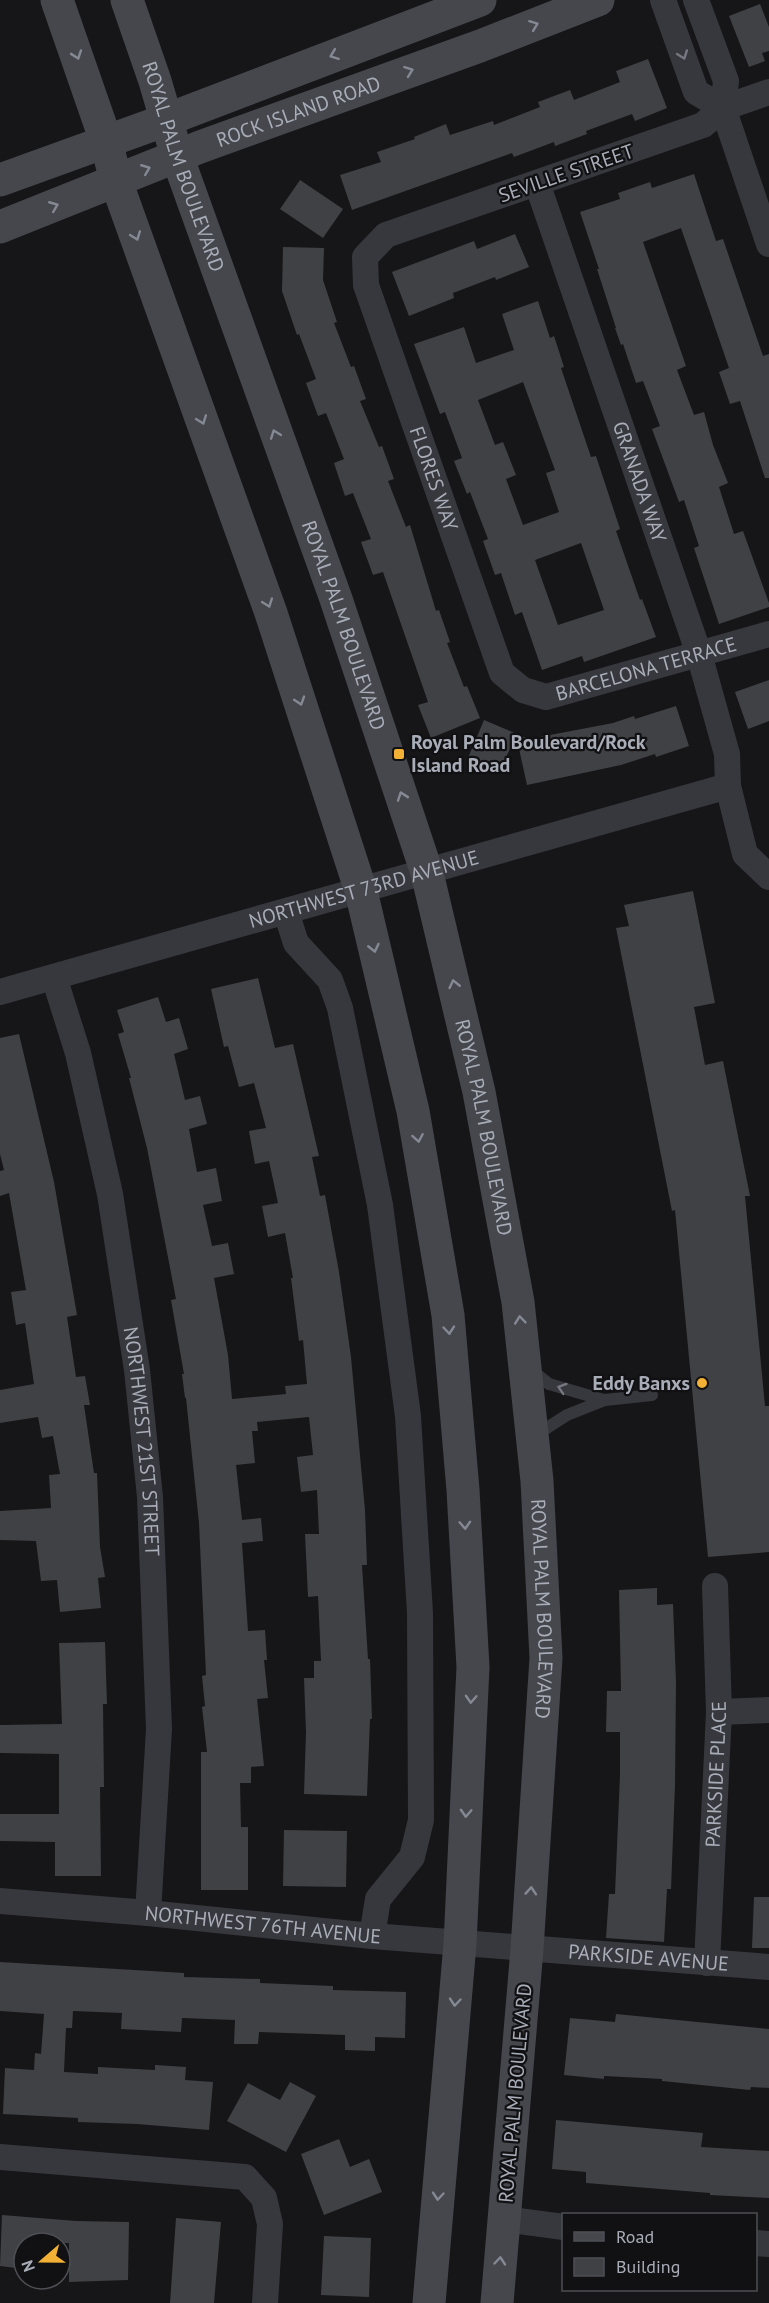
<svg xmlns="http://www.w3.org/2000/svg" width="769" height="2303" font-family="'PT Sans',sans-serif">
<style>
.building{fill:#404145;fill-rule:evenodd}
.lines{fill:none;stroke-linecap:round;stroke-linejoin:round}
.service{stroke:#37383d;stroke-width:12}
.minor{stroke:#37383d;stroke-width:26}
.secondary{stroke:#45474d;stroke-width:33}
.oneway{stroke:#858993}
.oneway2{stroke:#757881}
.poi-dot{fill:#f2b134;stroke:#111113;stroke-width:2}
.labels{text-anchor:middle;stroke-width:4.5;stroke-linejoin:round;paint-order:stroke}
.street-label{font-size:20px;fill:#a8adb8;stroke:#111113}
.poi-label{font-size:20px;font-weight:bold;fill:#a8adb8;stroke:#111113;text-anchor:start}
</style>
<rect width="100%" height="100%" fill="#161618"/>
<!-- building -->
<g class="building">
<path d="M760,4l9,23v24l-7,2 3,8 -16,6 -20,-51z"/>
<path d="M648,59l19,49 -32,13 -3,-7 -46,17 1,3 -32,12 -1,-4 -40,15 -2,-4 -160,57 -12,-35 41,-13 -4,-10 38,-13 -1,-2 32,-13 4,11 43,-14 1,4 46,-18 -2,-5 32,-12 4,10 46,-18 -4,-11z"/>
<path d="M694,174l22,67 7,-2 40,117 6,-2v124h-4l-25,-77 -10,3 -11,-32 10,-4 -48,-140 -38,14 43,124 -9,4 17,45 10,-3 9,33 15,38 -9,4 15,47 9,-3 26,72v4l-50,17 -25,-76 5,-2 -15,-46 -5,2 -27,-73 8,-3 -17,-45 -7,2 -13,-39 -2,1 -6,-17h1l-19,-59h2l-19,-57 40,-13 -2,-6 32,-11 2,6z"/>
<path d="M300,180l43,29 -20,29 -43,-29z"/>
<path d="M515,234l14,33 -33,13 -1,-3 -42,16 1,5 -45,18 -17,-44 82,-31 3,8z"/>
<path d="M283,247l41,1 -1,32 14,42 -3,1 17,44 3,-1 12,33 -6,2 19,46 3,-1 12,33 -6,2 18,46 4,-2 26,86 3,-1 11,32 -3,1 17,44 3,-1 13,32 -49,20 -13,-33 10,-3 -45,-130 -10,3 -12,-33 10,-3 -18,-46 -8,3 -11,-33 10,-4 -18,-46 -8,3 -12,-33 10,-4 -17,-45 -2,1 -15,-44z"/>
<path d="M538,301l12,37 4,-2 10,31 -3,1 30,89 5,-1 24,73 -4,2 24,69 2,-1 14,38 -72,25 -2,-6 -40,14 -20,-58 -7,3 -14,-42 -6,2 -12,-34 5,-2 -18,-47 -3,2 -13,-33 8,-3 -17,-46 -5,2 -26,-70 50,-17 12,36 38,-13 -12,-36zM523,382l32,88 -9,3 13,39 -36,13 -17,-46 10,-4 -13,-33 -8,3 -17,-45zM581,543l23,67 -46,15 -23,-65z"/>
<path d="M769,680v41l-21,8 -13,-37z"/>
<path d="M676,706l13,40 -33,11 -1,-3 -34,11 -94,20 -11,-50 -16,36 -32,-13 16,-38 45,19 84,-16 21,-7 1,3z"/>
<path d="M693,891l22,112 -21,4 11,58 18,-4 27,135h-5l20,210h4v146l-61,5 -33,-347 -3,1 -56,-283 13,-2 -5,-21z"/>
<path d="M258,978l17,70 18,-4 26,112 -7,1 8,39 5,-1 14,77 12,85 14,153 2,55h-5l6,94h2l2,60h-2l-3,77 -63,-2 2,-62 -2,-54h10v-17h7l-3,-65 -10,1 -3,-63h14l-2,-44 -16,2 -4,-35 16,-2 -4,-38 -52,5 1,9h-6l3,32 -19,2 6,55 19,-2 2,23 -21,2 6,88 17,-1 2,30h-3l4,38 -11,1 7,67 -13,1v16h-11l1,44h7v63h-47v-138h6l-5,-45 3,-1 -3,-30 4,-1 -7,-152 -13,-125h-1l-3,-24h2l-13,-74 5,-1 -29,-151 -18,-70h2l-13,-44 6,-2 -7,-22 41,-13 8,25 13,-4 9,31 -14,5 11,46 15,-4 7,28 -18,5 8,43 19,-4 6,33 -19,4 9,41 16,-3 6,31 -20,4 14,77 4,44 54,-5 -1,-8 22,-2 -4,-44 -4,1 -8,-63h2l-8,-45 -17,4 -6,-31 16,-3 -9,-42 -14,3 -6,-33 17,-3 -12,-45 -15,4 -11,-41 -4,1 -13,-58z"/>
<path d="M19,1034l35,148 23,133 -10,2 9,60 9,-1 5,29h-6l10,68h3l3,74 5,30 -7,1 3,30 -41,4 -3,-32 -16,1 -5,-40 -36,-1v-29l51,-3 -2,-33 11,-1 -7,-38 -11,2 -4,-21 -38,6v-33l34,-6 -9,-61 -9,2 -5,-33 15,-2 -17,-97 -9,3v-25l4,-1 -4,-16v-116z"/>
<path d="M657,1588v17l16,-1 3,78 -1,103 -4,104h-4l-3,53 -58,-4 3,-44h6l5,-119v-43h-14l1,-41h14l-2,-101z"/>
<path d="M105,1642l2,62h-4l1,83h-4l1,89h-46v-34l-55,-1v-27h59v-60l-59,-1v-28l62,-1 -3,-81z"/>
<path d="M284,1830l63,1 -1,56 -63,-1z"/>
<path d="M754,1897h15v51h-17z"/>
<path d="M0,1962l184,11v4l76,2v4l73,3v4l73,2 -1,46 -30,-1v14l-30,-1v-15l-86,-3 -1,12h-24l1,-24 -53,-2 -1,14 -60,-3 1,-16 -49,-2 -1,17h-6l-2,44 34,2v-7l57,3v-5l31,2 -1,13 28,2 -4,48 -72,-6 -59,-2v-4l-75,-4 2,-46 29,2 1,-17 6,1 3,-40 -44,-3z"/>
<path d="M616,2014l153,15v59l-18,-1 -1,3 -88,-9v-2l-58,-3v3l-40,-4 6,-57 45,4z"/>
<path d="M290,2082l26,14 -30,56 -59,-31 21,-38 32,17z"/>
<path d="M556,2120l147,13 -2,14 68,4v47l-59,-3v-2l-124,-10v-11l-34,-3z"/>
<path d="M339,2139l11,28 19,-8 13,33 -58,23 -23,-61z"/>
<path d="M2,2215l74,6 53,1 -1,58 -59,2v-39h-45v26l-24,-3z"/>
<path d="M176,2218l45,4 -7,81h-44z"/>
<path d="M324,2236l47,2 -2,59 -48,-2z"/>
</g>
<g class="lines">
<!-- service -->
<g class="service">
<path d="M530,1369l19,15 55,16"/>
<path d="M536,1435l31,-20 38,-15 47,-5"/>
</g>
<!-- minor -->
<g class="minor">
<path d="M663,0l33,92 27,16"/>
<path d="M696,0l30,81 -3,27 46,136"/>
<path id="s1" d="M769,92l-46,16 -20,17 -317,110 -21,22 1,28 136,388 21,17 23,7 223,-63"/>
<path id="s2" d="M537,183l162,471 28,100 1,32 17,68 24,23"/>
<path d="M286,912l10,31 34,37 10,28 40,197 28,211 12,197 1,207 -9,37 -34,42 -6,37"/>
<path id="s3" d="M54,977l24,76 32,141 27,176 13,127 9,232 -11,184"/>
<path id="s4" d="M0,992l728,-206"/>
<path d="M719,1712l50,-2"/>
<path id="s5" d="M0,1901l148,12 224,23 397,31"/>
<path id="s6" d="M707,1963l12,-251 -4,-126"/>
<path d="M0,2157l245,20 19,21 6,26 -5,79"/>
<path d="M504,2219l60,8"/>
<path d="M756,2243l13,1"/>
</g>
<!-- secondary -->
<g class="secondary">
<path d="M57,0l49,141 10,40 155,432 90,278 52,220 35,204 15,175 10,177 -13,277 -31,359"/>
<path id="s7" d="M127,0l28,81 22,75 159,443 91,274 52,219 39,210 19,179 9,177 -19,291 -30,354"/>
<path d="M0,180l166,-60 314,-120"/>
<path id="s8" d="M0,227l200,-80 280,-101 118,-46"/>
</g>
</g>
<!-- one-way arrows -->
<defs><path id="oneway-chevron" d="M-2-3.5L2.5 0L-2 3.5" fill="none" stroke-width="1.6" stroke-linecap="round" stroke-linejoin="round" transform="scale(1.5)"/></defs>
<g class="oneway">
<use href="#oneway-chevron" transform="translate(534 25) rotate(-21)"/>
<use href="#oneway-chevron" transform="translate(77 55) rotate(71)"/>
<use href="#oneway-chevron" transform="translate(334 55) rotate(159)"/>
<use href="#oneway-chevron" transform="translate(409 71) rotate(-20)"/>
<use href="#oneway-chevron" transform="translate(146 169) rotate(-22)"/>
<use href="#oneway-chevron" transform="translate(54 206) rotate(-22)"/>
<use href="#oneway-chevron" transform="translate(136 236) rotate(70)"/>
<use href="#oneway-chevron" transform="translate(202 420) rotate(70)"/>
<use href="#oneway-chevron" transform="translate(275 434) rotate(-110)"/>
<use href="#oneway-chevron" transform="translate(268 603) rotate(70)"/>
<use href="#oneway-chevron" transform="translate(300 701) rotate(72)"/>
<use href="#oneway-chevron" transform="translate(402 796) rotate(-109)"/>
<use href="#oneway-chevron" transform="translate(374 948) rotate(77)"/>
<use href="#oneway-chevron" transform="translate(454 984) rotate(-103)"/>
<use href="#oneway-chevron" transform="translate(418 1138) rotate(80)"/>
<use href="#oneway-chevron" transform="translate(520 1320) rotate(-96)"/>
<use href="#oneway-chevron" transform="translate(449 1330) rotate(85)"/>
<use href="#oneway-chevron" transform="translate(465 1525) rotate(87)"/>
<use href="#oneway-chevron" transform="translate(471 1699) rotate(93)"/>
<use href="#oneway-chevron" transform="translate(466 1813) rotate(93)"/>
<use href="#oneway-chevron" transform="translate(531 1891) rotate(-86)"/>
<use href="#oneway-chevron" transform="translate(455 2002) rotate(95)"/>
<use href="#oneway-chevron" transform="translate(438 2196) rotate(95)"/>
<use href="#oneway-chevron" transform="translate(500 2261) rotate(-85)"/>
</g>
<g class="oneway2">
<use href="#oneway-chevron" transform="translate(683 55) rotate(70)"/>
<use href="#oneway-chevron" transform="translate(562 1388) rotate(-162)"/>
</g>
<!-- markers -->
<g class="poi-dot">
<rect x="393" y="748" width="12" height="12" rx="3"/>
<circle cx="702" cy="1383" r="6"/>
</g>
<g class="labels">
<!-- street labels -->
<g class="street-label">
<text dy="7" stroke="none"><textPath href="#s8" startOffset="320">ROCK ISLAND ROAD</textPath></text>
<text dy="7" stroke="none"><textPath href="#s7" startOffset="176">ROYAL PALM BOULEVARD</textPath></text>
<text transform="translate(566 173) rotate(-19)" y="7">SEVILLE STREET</text>
<text dy="7" stroke="none"><textPath href="#s1" startOffset="674">FLORES WAY</textPath></text>
<text dy="7" stroke="none"><textPath href="#s2" startOffset="316">GRANADA WAY</textPath></text>
<text dy="7" stroke="none"><textPath href="#s7" startOffset="662">ROYAL PALM BOULEVARD</textPath></text>
<text dy="7" stroke="none"><textPath href="#s1" startOffset="1035">BARCELONA TERRACE</textPath></text>
<text dy="7" stroke="none"><textPath href="#s4" startOffset="378">NORTHWEST 73RD AVENUE</textPath></text>
<text dy="7" stroke="none"><textPath href="#s7" startOffset="1184">ROYAL PALM BOULEVARD</textPath></text>
<text dy="7" stroke="none"><textPath href="#s3" startOffset="474">NORTHWEST 21ST STREET</textPath></text>
<text dy="7" stroke="none"><textPath href="#s7" startOffset="1670">ROYAL PALM BOULEVARD</textPath></text>
<text dy="7" stroke="none"><textPath href="#s6" startOffset="189">PARKSIDE PLACE</textPath></text>
<text dy="7" stroke="none"><textPath href="#s5" startOffset="264">NORTHWEST 76TH AVENUE</textPath></text>
<text dy="7" stroke="none"><textPath href="#s5" startOffset="651">PARKSIDE AVENUE</textPath></text>
<text transform="translate(515 2093) rotate(-85)" y="7">ROYAL PALM BOULEVARD</text>
</g>
<!-- poi labels -->
<g class="poi-label">
<text x="411" y="749">Royal Palm Boulevard/Rock<tspan x="411" dy="23">Island Road</tspan></text>
<text x="690" y="1390" text-anchor="end">Eddy Banxs</text>
</g>
</g>
<!-- legend -->
<rect x="562" y="2213" width="195" height="78" fill="#111113" stroke="#4d4f55" stroke-width="1.5"/>
<rect x="574" y="2232" width="30" height="9" fill="#45474d" stroke="#4d4f55" stroke-width="1.5"/>
<text x="616" y="2243" font-size="18" fill="#a8adb8">Road</text>
<rect x="574" y="2258" width="30" height="18" fill="#404145" stroke="#4d4f55" stroke-width="1.5"/>
<text x="616" y="2273" font-size="18" fill="#a8adb8">Building</text>
<!-- north arrow -->
<g transform="translate(42 2261) rotate(250)"><circle r="28" fill="#111113" stroke="#4d4f55" stroke-width="1.5"/>
<path d="M0-4.5L10 22L0 15L-10 22Z" fill="#f2b134"/>
<text y="-9" font-size="16" font-weight="bold" text-anchor="middle" fill="#a8adb8">N</text>
</g>
</svg>
